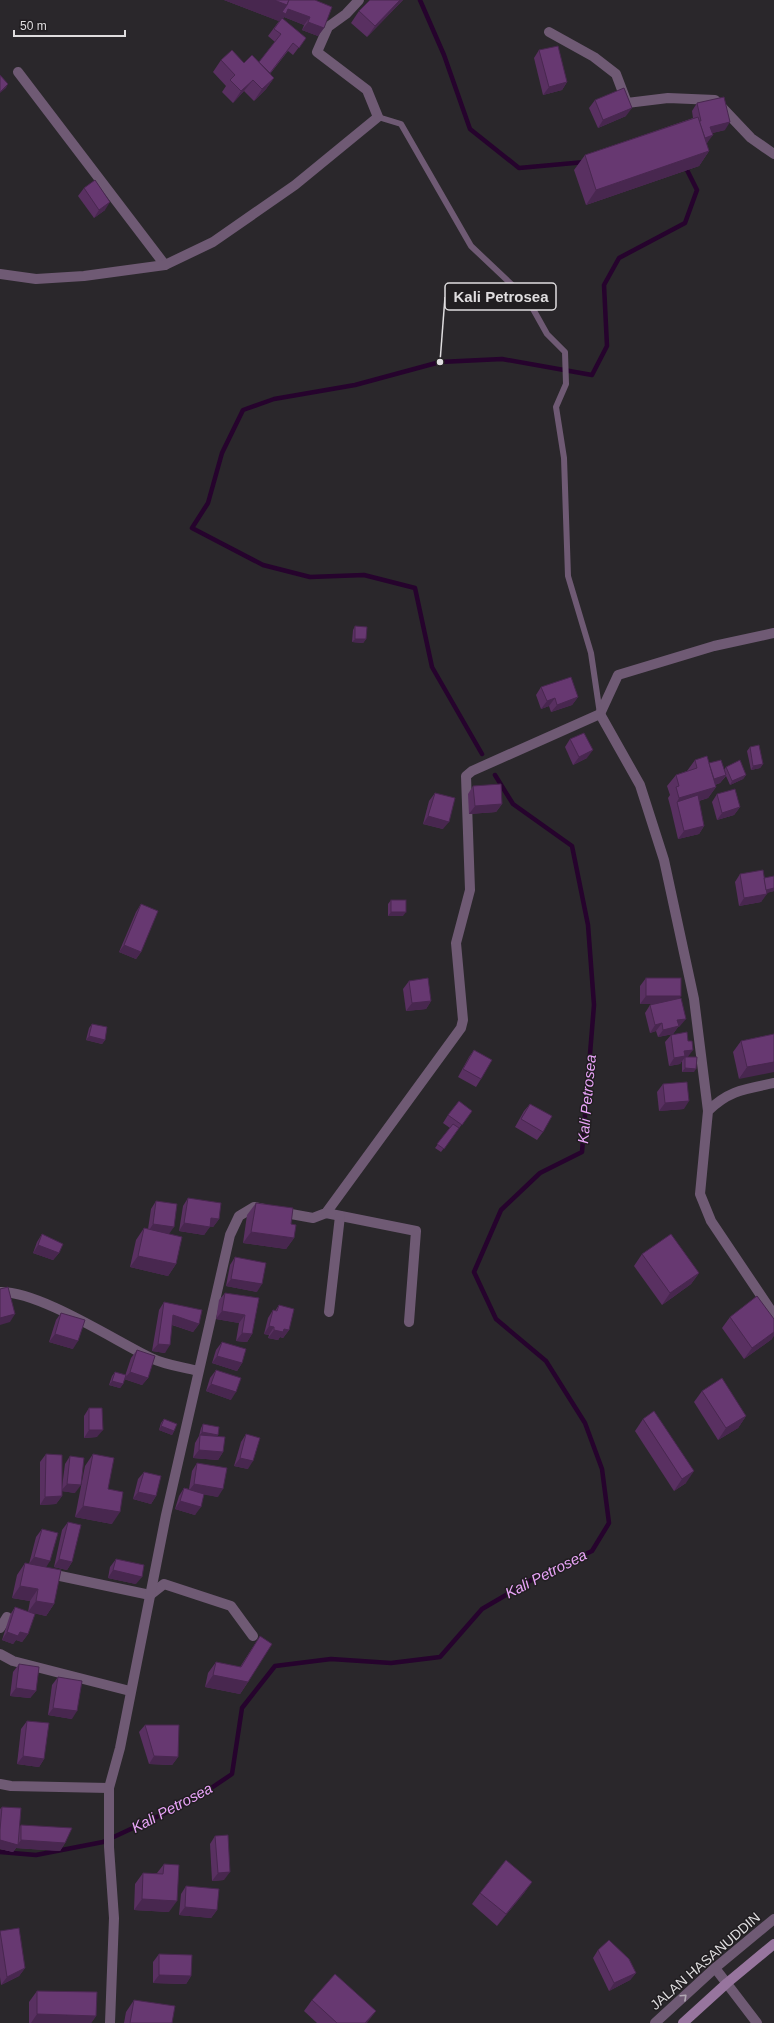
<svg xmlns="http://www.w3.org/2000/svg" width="774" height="2023" font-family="Helvetica,sans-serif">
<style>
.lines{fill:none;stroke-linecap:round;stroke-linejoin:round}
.stream{stroke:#26032d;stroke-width:4.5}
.service{stroke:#6f5a74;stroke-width:6}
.minor{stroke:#6f5a74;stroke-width:10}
.tertiary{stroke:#6f5a74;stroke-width:10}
.secondary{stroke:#97759e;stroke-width:10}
.wall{fill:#593061}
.shaded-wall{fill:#48274f}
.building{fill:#673871;stroke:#48274f}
.oneway{stroke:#b2a9b4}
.labels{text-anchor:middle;stroke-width:3;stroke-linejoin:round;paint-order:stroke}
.street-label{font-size:14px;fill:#dfdddf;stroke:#211e21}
.water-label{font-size:15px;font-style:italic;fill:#eba5fa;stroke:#211e21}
.leader{fill:none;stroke:#dfdddf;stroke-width:1.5}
.callout-dot{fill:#dfdddf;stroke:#211e21;stroke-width:1.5}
.callout{fill:#211e21;stroke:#dfdddf;stroke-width:1.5}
.callout-label{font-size:15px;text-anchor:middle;font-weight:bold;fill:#dfdddf}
</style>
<rect width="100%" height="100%" fill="#2a272b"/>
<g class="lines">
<!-- stream -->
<g class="stream">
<path d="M420,0l24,55 26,74 49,39 66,-6"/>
<path d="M482,754l-50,-87 -17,-79 -51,-13 -54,2 -47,-12 -71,-37 16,-25 14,-50 21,-43 31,-11 81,-14 85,-23 62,-3 90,16 15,-29 -3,-61 15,-27 66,-35 12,-33 -12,-24"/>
<path d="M0,1852l36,3 67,-13 92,-43 37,-25 10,-66 33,-42 56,-7 60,4 49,-6 42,-48 51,-30 59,-28 17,-28 -7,-54 -17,-46 -39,-62 -50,-42 -22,-47 27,-62 39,-37 42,-21 12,-147 -6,-80 -16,-79 -59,-42 -18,-29"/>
</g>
<!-- service -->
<path class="service" d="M378,117l23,7 70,122 57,54 19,34 18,18 1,32 -10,23 8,51 4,118 23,77 9,61"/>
<!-- minor -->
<g class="minor">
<path d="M549,32l45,25 22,17 11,29 41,-5 47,2 36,38 23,16"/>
<path d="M18,72l147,193"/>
<path d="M0,274l36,5 48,-3 81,-11 48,-23 82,-57 83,-68 -11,-27 -50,-38 11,-25 18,-13 13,-14"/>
<path d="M600,714l40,71 24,75 30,139 14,112"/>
<path d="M774,1083c-28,6 -45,7 -66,28l-8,83 11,27 63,94"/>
<path d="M280,1212l33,6 13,-5 135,-185 2,-8 -7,-77 14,-53 -4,-114 6,-5 128,-57 18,-39 96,-29 60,-13"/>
<path d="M326,1213l90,18 -7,91"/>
<path d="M0,1292c39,-1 114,48 151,66 14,7 32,9 47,13"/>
<path d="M329,1312l11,-96"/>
<path d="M46,1573l104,22 14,-11 67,22 22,30"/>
<path d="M0,1628l7,-11"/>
<path d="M0,1654l13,7 117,30"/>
<path d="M0,1784l11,2 98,2"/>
<path d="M715,1968l42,55"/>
<path d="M110,2023l4,-105 -5,-71v-59l11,-40 46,-233 64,-280 9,-19 15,-9 10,2"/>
</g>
<!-- tertiary -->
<path class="tertiary" d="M655,2023l60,-55 59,-49"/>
<!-- secondary -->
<path class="secondary" d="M683,2023l44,-40 47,-39"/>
</g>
<!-- wall -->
<g class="wall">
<path d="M224,0h91l9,28 -6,8 -16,-6 2,-5 -20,-8 -1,2 23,19 -13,17 -5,-4 -18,23 4,4 -8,11 -12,12 -10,-10 -11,12 -11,-11 4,-6 -13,-14 8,-12 23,3 15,-1 16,-20 -7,-6 11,-15z"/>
<path d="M370,0h33l-36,37 -16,-14 8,-12z"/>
<path d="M539,50l28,32 -5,8 -19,5 -9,-37z"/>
<path d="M595,100l31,16 -28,12 -9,-20z"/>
<path d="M697,103l28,27 -13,3 -5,10h-1l3,8 -10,15 -113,39 -12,-35 11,-15 108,-37 -1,-7z"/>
<path d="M84,188l21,22 -11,8 -16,-22z"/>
<path d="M355,626l11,13 -3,4 -11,-1 1,-12z"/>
<path d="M541,687l37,10 -6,8 -21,7 -2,-6 -8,3 -5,-14z"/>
<path d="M570,739l17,19 -14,7 -8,-18z"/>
<path d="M750,747l13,17 -3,4 -9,2 -4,-19z"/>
<path d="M695,760l14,3 15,7 2,-3 20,8 -3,4 -13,6 -4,-9 -6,7 -5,2 1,2 -8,11 -9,3 5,25 -5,8 -21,5 -7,-30 -3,-11 2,-3 -3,-9 9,-11 11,-4z"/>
<path d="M473,786l29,18 -6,8 -27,2 -1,-20z"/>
<path d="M435,793l8,36 -20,-5 6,-23z"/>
<path d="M717,794l23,13 -6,8 -17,5 -5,-18z"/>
<path d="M740,874l24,4 10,13 -8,2 -5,9 -22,4 -4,-24z"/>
<path d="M391,900l12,16h-15v-12z"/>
<path d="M141,904v48l-5,7 -17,-7 17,-40z"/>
<path d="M646,978l34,20v28l-2,1 -5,7 -15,3 -2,-6 -6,2 -5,-20 5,-8 4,-1h-14v-18z"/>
<path d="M409,981l22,20 -5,8 -20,2 -3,-22z"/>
<path d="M92,1024l13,16 -3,4 -16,-4 3,-12z"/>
<path d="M774,1034l-35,45 -6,-27 8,-11z"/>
<path d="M671,1035l17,22 6,15h-12v-11l2,-3 -4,6 -11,2 -4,-24z"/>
<path d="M474,1050l7,29 -5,8 -18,-10 11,-20z"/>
<path d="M663,1084l21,25 -25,2 -2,-19z"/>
<path d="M530,1104l13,28 -6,8 -22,-13 9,-16z"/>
<path d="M472,1111l-31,41 -6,-4 15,-20 -7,-5 5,-8z"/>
<path d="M188,1198l31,21 -6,8 -3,-1 -6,9 -25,-4 4,-25z"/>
<path d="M156,1201l13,33 7,30 -8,12 -38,-9 6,-27 8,-12 4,1 3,-20z"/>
<path d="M256,1203l35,21 3,14 -8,11 -43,-6 4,-28z"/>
<path d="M42,1234l17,19 -6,7 -20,-7 4,-11z"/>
<path d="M642,1254l57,19 -8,11 -29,21 -28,-39z"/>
<path d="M235,1257l22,35 -31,-6 4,-21z"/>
<path d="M225,1293l34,5 -7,36 -5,8 -11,-1 3,-18 -23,-4 3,-19z"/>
<path d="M164,1302l35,22 -6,8 -21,-7 -7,28 -13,-2 7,-41z"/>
<path d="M279,1305l10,25 -6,8 -3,-1 -2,3 -10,-2 1,-3 -5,-1 4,-16 5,-8 2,1z"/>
<path d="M61,1313l12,36 -24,-7 7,-22z"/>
<path d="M730,1317l42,22 -28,20 -22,-31z"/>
<path d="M222,1342l20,21 -5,8 -25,-8 4,-13z"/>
<path d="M137,1350l11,28 -6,7 -18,-6 7,-21z"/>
<path d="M216,1370l15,30 -25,-9 4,-13z"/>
<path d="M115,1372l8,12 -3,4 -11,-3 3,-9z"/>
<path d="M702,1391l44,25 -8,12 -20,12 -24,-38z"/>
<path d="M89,1408l8,29 -13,1v-22z"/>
<path d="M164,1419l10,12 -2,4 -13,-5 2,-7z"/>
<path d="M643,1419l43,64 -12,8 -39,-60z"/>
<path d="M203,1424l15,11 -1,1 6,16 -5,8 -25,-2 2,-15 4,-7 2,-8z"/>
<path d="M246,1434l2,35 -14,-3 7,-24z"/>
<path d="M46,1454l16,33 3,-23 5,-8 5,37 -13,-2v5l-6,8 -16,1v-43z"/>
<path d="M93,1454l15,35 4,35 -37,-7 10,-51z"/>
<path d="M197,1463l21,34 -14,-3 -9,21 -20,-6 4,-13 5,-8 5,1 3,-18z"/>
<path d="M144,1472l12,24 -5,8 -18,-5 5,-20z"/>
<path d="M68,1522l4,40 -5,8 -13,-3 8,-37z"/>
<path d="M42,1529l3,38 9,37 -8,12 -12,-3 -6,21 -6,8 -6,-2 -3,4 -11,-4 8,-25 5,-8 13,5 2,-11 -18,-3 5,-23 8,-12 4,1 7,-27z"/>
<path d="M116,1559l20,25 -28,-6 2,-11z"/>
<path d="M260,1636l-12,46 -8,12 -35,-7 3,-14 8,-11 24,5z"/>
<path d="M19,1664l17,27 -6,7 -20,-2 3,-24z"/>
<path d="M58,1677l14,42 -24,-4 4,-30z"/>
<path d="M27,1721l17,38 -5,8 -22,-3 4,-35z"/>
<path d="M145,1725l33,32 -6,8 -23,-1 -10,-32z"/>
<path d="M2,1807l17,21 2,-3 44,18 -5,8 -44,-3 -3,4 -13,-3v-40z"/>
<path d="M215,1836l9,44 -12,1 -2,-37z"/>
<path d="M164,1864l5,48 -35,-2 1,-26 8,-11h14z"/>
<path d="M532,1882l-8,11 -27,33 -25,-22 8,-11z"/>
<path d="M186,1886l31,24 -6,8 -32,-3 2,-21z"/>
<path d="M0,1931l25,37 -6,8 -18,9 -1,-8z"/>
<path d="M598,1950l38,23 -6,7 -21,11 -16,-33z"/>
<path d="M159,1954l32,22 -5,8 -33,-1v-21z"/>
<path d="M37,1991l59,25 -5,7h-62v-21z"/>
<path d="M134,2000l38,23h-48l2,-11z"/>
<path d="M312,2000l55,23h-50l-13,-12z"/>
</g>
<!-- shaded-wall -->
<g class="shaded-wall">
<path d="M224,0h50l13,5 1,4 22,8 -6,8 -20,-8 -3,5z"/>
<path d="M400,0h3l-36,37 8,-11z"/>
<path d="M308,22l16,6 -6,8 -16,-6z"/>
<path d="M274,78l-8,11 -12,12 8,-12z"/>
<path d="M253,80l-9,11 -11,12 8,-12z"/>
<path d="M567,82l-5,8 -19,5 6,-8z"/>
<path d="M8,84l-2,4 -6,5v-1z"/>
<path d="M632,108l-6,8 -28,12 5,-8z"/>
<path d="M730,122l-5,8 -20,5 5,-8z"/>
<path d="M713,135l-6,8 -15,5 6,-8z"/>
<path d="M709,151l-10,15 -113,39 10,-15z"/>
<path d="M110,202l-5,8 -11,8 5,-8z"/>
<path d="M355,639h11l-3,4 -11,-1z"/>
<path d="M578,697l-6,8 -21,7 6,-7z"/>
<path d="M555,698l-6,8 -8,3 6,-8z"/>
<path d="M593,750l-6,8 -14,7 6,-8z"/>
<path d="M763,764l-3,4 -9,2 2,-4z"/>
<path d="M726,775l-6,8 -15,5 5,-8z"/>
<path d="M746,775l-3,4 -13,6 2,-4z"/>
<path d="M716,787l-8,11 -30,9 -1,-5 2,-4z"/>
<path d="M502,804l-6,8 -27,2 6,-8z"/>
<path d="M740,807l-6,8 -17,5 5,-7z"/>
<path d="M428,816l21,6 -6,7 -20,-5z"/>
<path d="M704,826l-5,8 -21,5 6,-8z"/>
<path d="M774,888v3l-11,3 3,-4z"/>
<path d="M767,894l-6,8 -22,4 5,-8z"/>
<path d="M391,912h15l-3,4h-15z"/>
<path d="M124,945l17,7 -5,7 -17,-7z"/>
<path d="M646,996h35l-5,8h-36z"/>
<path d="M431,1001l-5,8 -20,2 6,-8z"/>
<path d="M686,1019l-6,7 -2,1 -5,7 -15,3 5,-7 14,-10z"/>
<path d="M662,1023l-6,8 -6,2 5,-8z"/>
<path d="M89,1036l16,4 -3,4 -16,-4z"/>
<path d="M693,1050l-6,8 -2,-1 -5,7 -11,2 5,-8 10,-7z"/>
<path d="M774,1062v10l-35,7 8,-12z"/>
<path d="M685,1068l11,1 -2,3h-12z"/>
<path d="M689,1101l-5,8 -25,2 6,-8z"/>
<path d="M211,1218l8,1 -6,8 -7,-1z"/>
<path d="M184,1223l26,4 -6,8 -25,-4z"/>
<path d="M153,1224l21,3 -5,7 -21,-2z"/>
<path d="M251,1232l43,6 -8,11 -43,-6z"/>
<path d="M38,1245l21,8 -6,7 -20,-7z"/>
<path d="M138,1256l38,8 -8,12 -38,-9z"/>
<path d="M699,1273l-8,11 -29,21 8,-12z"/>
<path d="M231,1279l31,5 -5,8 -31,-6z"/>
<path d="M222,1311l23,4 -6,8 -23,-4z"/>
<path d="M15,1314l-5,8 -10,3v-7z"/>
<path d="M173,1315l26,9 -6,8 -26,-9z"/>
<path d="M269,1326l5,1 -5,8 -5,-1z"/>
<path d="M284,1329l5,1 -6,8 -3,-1 -2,3 -10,-2 6,-8z"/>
<path d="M774,1332v4l-2,3 -28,20 8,-11z"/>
<path d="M242,1333l10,1 -5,8 -11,-1z"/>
<path d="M55,1334l23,7 -5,8 -24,-7z"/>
<path d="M158,1344l12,1 -5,8 -13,-2z"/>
<path d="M217,1356l25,7 -5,8 -25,-8z"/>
<path d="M130,1372l18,6 -6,7 -18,-6z"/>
<path d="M112,1381l11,3 -3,4 -11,-3z"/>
<path d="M211,1384l25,8 -5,8 -25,-9z"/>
<path d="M746,1416l-8,12 -20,12 8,-12z"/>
<path d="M161,1426l13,5 -2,4 -13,-5z"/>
<path d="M89,1430h14l-6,7 -13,1z"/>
<path d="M202,1432l16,3 -3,4 -15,-4z"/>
<path d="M199,1450l24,2 -5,8 -25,-2z"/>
<path d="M240,1458l13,3 -5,8 -14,-3z"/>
<path d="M694,1471l-8,12 -12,8 8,-12z"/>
<path d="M67,1484l14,1 -6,8 -14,-2z"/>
<path d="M194,1484l29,5 -5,8 -30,-5z"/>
<path d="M138,1492l18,4 -5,8 -18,-5z"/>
<path d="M62,1496l-6,8 -16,1 5,-8z"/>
<path d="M180,1501l21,6 -6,8 -20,-6z"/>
<path d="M83,1506l37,6 -8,12 -37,-7z"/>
<path d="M34,1557l16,4 -5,8 -16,-5z"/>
<path d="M59,1559l13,3 -5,8 -13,-3z"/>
<path d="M113,1570l29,7 -6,7 -28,-6z"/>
<path d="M20,1586l18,3 -8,12 -18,-3z"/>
<path d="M36,1601l18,3 -8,12 -18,-4z"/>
<path d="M7,1632h13l8,2 -6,8 -6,-2 -3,4 -11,-4z"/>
<path d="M213,1675l35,7 -8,12 -35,-7z"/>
<path d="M16,1688l20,3 -6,7 -20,-2z"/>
<path d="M53,1708l24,3 -5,8 -24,-4z"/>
<path d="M23,1756l21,3 -5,8 -22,-3z"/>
<path d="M154,1756l24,1 -6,8 -23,-1z"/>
<path d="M0,1840l18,4 3,-4 44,3 -5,8 -44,-3 -3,4 -13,-3z"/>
<path d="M230,1872l-6,8 -12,1 6,-8z"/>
<path d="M532,1882l-8,11 -27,33 9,-12z"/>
<path d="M142,1899l35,2 -8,11 -35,-2z"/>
<path d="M185,1907l32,3 -6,8 -32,-3z"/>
<path d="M25,1968l-6,8 -18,9 6,-8z"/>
<path d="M636,1973l-6,7 -21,11 5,-8z"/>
<path d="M159,1975l32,1 -5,8 -33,-1z"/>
<path d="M376,2011l-9,12h-2z"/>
<path d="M37,2014l59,2 -5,7h-60z"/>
</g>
<!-- building -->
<g class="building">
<path d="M274,0h15l-2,5z"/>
<path d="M289,0h26l17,7 -8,21 -16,-6 2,-5 -22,-8 -2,5 -4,-2 5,-7z"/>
<path d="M370,0h30l-25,26 -16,-15z"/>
<path d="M282,18l24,20 -7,10 -6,-5 -23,30 -11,-11 22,-28 -7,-5z"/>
<path d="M558,46l9,36 -18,5 -10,-37z"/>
<path d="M232,50l12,13 8,-8 22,23 -12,11 -9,-9 -12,11 -11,-11 5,-5 -14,-15z"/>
<path d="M0,75l8,9 -8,8z"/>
<path d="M624,88l8,20 -29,12 -8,-20z"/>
<path d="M724,97l6,25 -20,5 3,8 -8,3 -6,-17h2l-4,-18z"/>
<path d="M698,117l11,34 -113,39 -11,-35z"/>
<path d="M95,180l15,22 -11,8 -15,-22z"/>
<path d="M355,626l12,1 -1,12h-11z"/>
<path d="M571,677l7,20 -21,8 -2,-7 -8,3 -6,-14z"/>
<path d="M584,733l9,17 -14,7 -9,-18z"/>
<path d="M759,745l4,19 -10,2 -3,-19z"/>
<path d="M707,756l9,31 -37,11 -3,-11 3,-1 -3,-11 21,-7 -2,-8z"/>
<path d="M721,760l5,15 -12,4 -5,-16z"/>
<path d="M740,760l6,15 -14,6 -6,-14z"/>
<path d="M501,784l1,20 -27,2 -2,-20z"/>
<path d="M735,789l5,18 -18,6 -5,-19z"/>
<path d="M435,793l20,5 -6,24 -21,-6z"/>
<path d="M698,795l6,31 -20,5 -7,-29z"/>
<path d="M763,870l4,24 -23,4 -4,-24z"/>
<path d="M774,876v12l-8,2 -2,-12z"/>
<rect x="391" y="900" width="15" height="12"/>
<path d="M141,904l17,7 -17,41 -17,-7z"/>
<path d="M428,978l3,23 -19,2 -3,-22z"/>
<rect x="646" y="978" width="35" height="18"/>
<path d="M681,998l5,21 -9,1 2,6 -16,4 -1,-7 -7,2 -5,-20z"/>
<path d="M92,1024l15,3 -2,13 -16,-4z"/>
<path d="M687,1032l1,9h4l1,9 -9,1 1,5 -11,2 -3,-23z"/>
<path d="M774,1034v28l-27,5 -6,-26z"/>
<path d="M474,1050l18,10 -11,19 -18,-10z"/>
<path d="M685,1057h12l-1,12 -11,-1z"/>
<path d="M687,1082l2,19 -24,2 -2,-19z"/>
<path d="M459,1101l13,10 -10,14 -14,-10z"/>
<path d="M530,1104l22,12 -9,16 -22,-13z"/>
<path d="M453,1124l6,4 -15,21 -7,-5z"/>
<path d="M188,1198l33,5 -2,16 -8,-1 -1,9 -26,-4z"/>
<path d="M156,1201l21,3 -3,23 -21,-3z"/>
<path d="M256,1203l37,5 -2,16 5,1 -2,13 -43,-6z"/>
<path d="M144,1228l38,9 -6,27 -38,-8z"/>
<path d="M42,1234l21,10 -4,9 -21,-8z"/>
<path d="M671,1234l28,39 -29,20 -28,-39z"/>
<path d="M235,1257l31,6 -4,21 -31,-5z"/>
<path d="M8,1287l7,27 -15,4v-29z"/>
<path d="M225,1293l34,5 -7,36 -10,-1 3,-18 -23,-4z"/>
<path d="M757,1296l17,23v13l-22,16 -22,-31z"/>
<path d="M164,1302l38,8 -3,14 -26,-9 -3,30 -12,-1z"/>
<path d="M279,1305l15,4 -5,21 -5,-1 -1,3 -9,-2v-3l-5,-1 4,-16 4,1z"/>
<path d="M61,1313l24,7 -7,21 -23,-7z"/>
<path d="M222,1342l24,7 -4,14 -25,-7z"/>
<path d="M137,1350l18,6 -7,22 -18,-6z"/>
<path d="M216,1370l25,8 -5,14 -25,-8z"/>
<path d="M115,1372l11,3 -3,9 -11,-3z"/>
<path d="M722,1378l24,38 -20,12 -24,-37z"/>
<path d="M89,1408h13l1,22h-14z"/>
<path d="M654,1411l40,60 -12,8 -39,-60z"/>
<path d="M164,1419l13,5 -3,7 -13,-5z"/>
<path d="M203,1424l16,3 -1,8 -16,-3z"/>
<path d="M246,1434l14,4 -7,23 -13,-3z"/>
<path d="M200,1435l25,2 -2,15 -24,-2z"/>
<path d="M46,1454l16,1v41l-17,1z"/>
<path d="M93,1454l21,4 -6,31 15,3 -3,20 -37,-6z"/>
<path d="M70,1456l14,2 -3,27 -14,-1z"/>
<path d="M197,1463l30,5 -4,21 -29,-5z"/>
<path d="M144,1472l17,4 -5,20 -18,-4z"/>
<path d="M184,1488l20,6 -3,13 -21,-6z"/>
<path d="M68,1522l13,3 -9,37 -13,-3z"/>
<path d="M42,1529l16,4 -8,28 -16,-4z"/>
<path d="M116,1559l28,6 -2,12 -29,-7z"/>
<path d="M25,1563l36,7 -7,34 -18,-3 2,-12 -18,-3z"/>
<path d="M15,1607l20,7 -7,20 -8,-2 -2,4 -11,-4z"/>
<path d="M260,1636l12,8 -24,38 -35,-7 3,-13 25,5z"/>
<path d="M19,1664l20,3 -3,24 -20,-3z"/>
<path d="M58,1677l24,4 -5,30 -24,-3z"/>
<path d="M27,1721l22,2 -5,36 -21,-3z"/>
<path d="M145,1725h34l-1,32 -24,-1z"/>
<path d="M2,1807l19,1 -3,37 -18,-5v-10z"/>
<path d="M21,1825l51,3 -7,15 -44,-3z"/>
<path d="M228,1835l2,37 -12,1 -3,-37z"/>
<path d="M506,1860l26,22 -26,32 -26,-21z"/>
<path d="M164,1864l15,1 -2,36 -35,-2 1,-26 20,1z"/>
<path d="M186,1886l33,3 -2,21 -32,-3z"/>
<path d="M19,1928l6,40 -18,9 -7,-46z"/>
<path d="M609,1940l20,19 7,14 -22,10 -16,-33z"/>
<path d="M159,1954l33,1 -1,21 -32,-1z"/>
<path d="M335,1974l41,37 -11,12h-28l-25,-23z"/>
<path d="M37,1991l60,1 -1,24 -59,-2z"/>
<path d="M134,2000l41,6 -3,17h-42z"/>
</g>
<!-- one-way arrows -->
<defs><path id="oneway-chevron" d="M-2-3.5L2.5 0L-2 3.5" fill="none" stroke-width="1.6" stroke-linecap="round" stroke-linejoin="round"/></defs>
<use class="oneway" href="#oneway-chevron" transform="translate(684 1997) rotate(-43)"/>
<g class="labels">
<!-- street labels -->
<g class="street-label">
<text transform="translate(705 1961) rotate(-41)" y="5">JALAN HASANUDDIN</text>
</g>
<!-- water labels -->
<g class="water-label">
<text transform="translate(587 1099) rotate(-85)" y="5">Kali Petrosea</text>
<text transform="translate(546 1574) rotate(-27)" y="5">Kali Petrosea</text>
<text transform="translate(172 1808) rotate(-28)" y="5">Kali Petrosea</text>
</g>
</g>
<!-- callouts -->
<path class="leader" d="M440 362L445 297"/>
<circle class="callout-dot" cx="440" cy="362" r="4"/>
<rect class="callout" x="445" y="283" width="111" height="27" rx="4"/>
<g class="callout-label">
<text x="501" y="302">Kali Petrosea</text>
</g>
<!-- scale -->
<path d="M14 30v6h111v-6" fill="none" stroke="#dfdddf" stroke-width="2"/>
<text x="20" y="30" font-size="12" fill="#dfdddf" stroke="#211e21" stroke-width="3" paint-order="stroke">50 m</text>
</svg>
